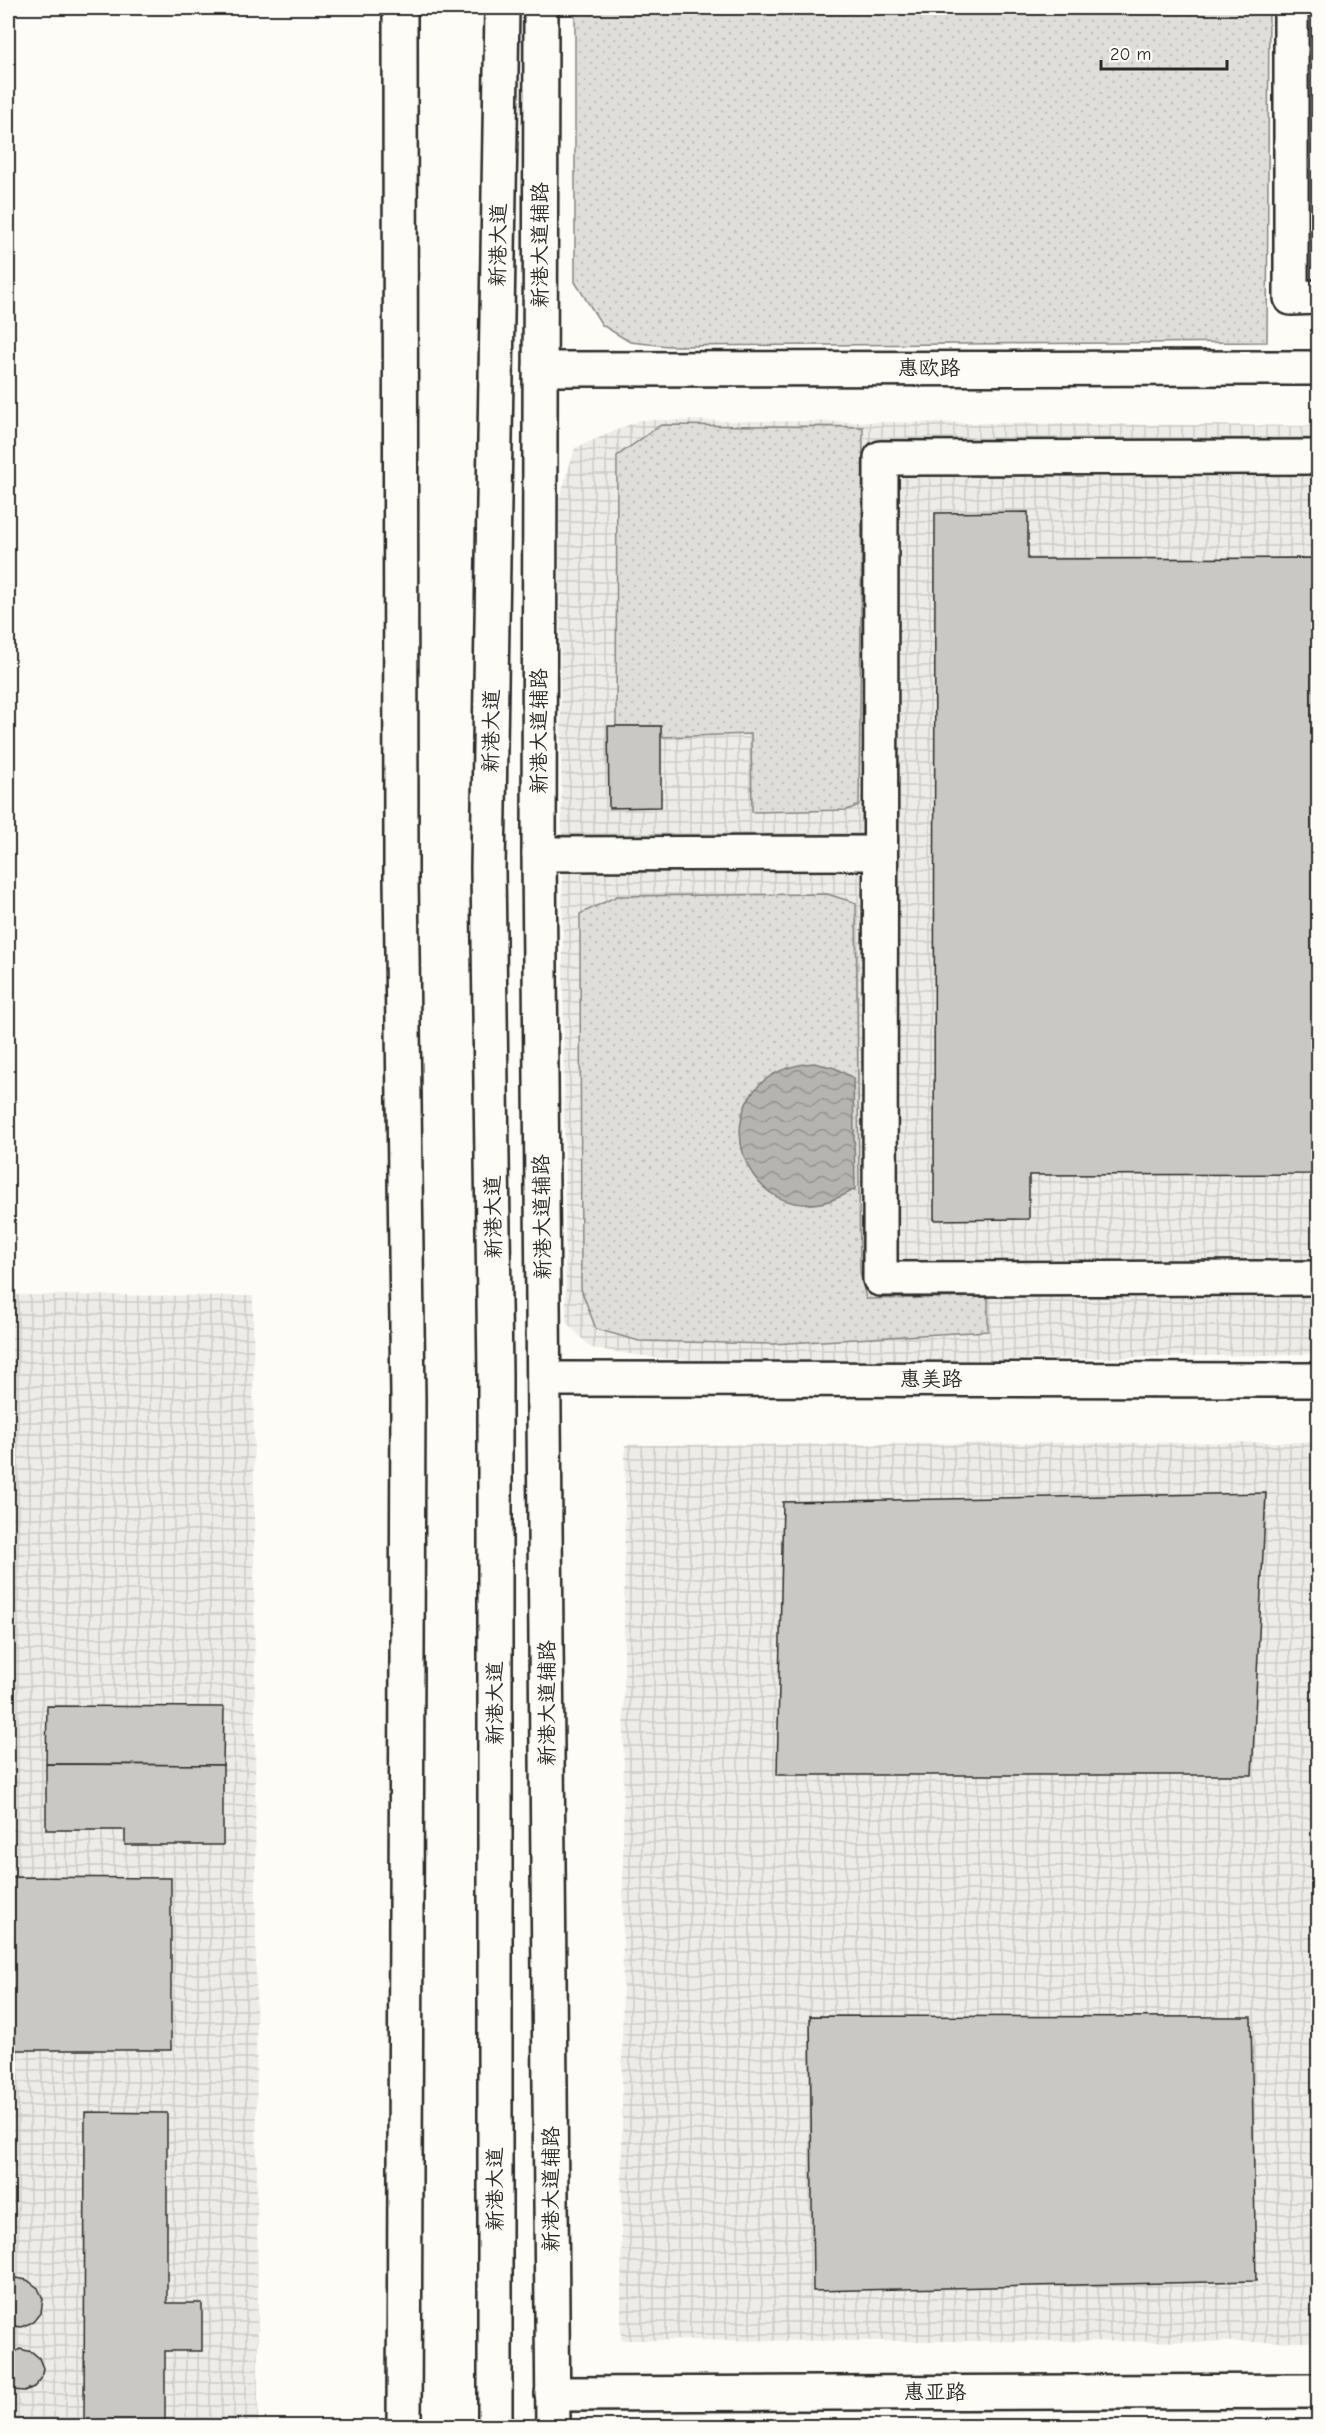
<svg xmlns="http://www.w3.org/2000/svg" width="1326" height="2434" font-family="'Comic Neue','LXGW WenKai TC',sans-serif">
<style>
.industrial{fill:url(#industrial-grid)}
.grass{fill:url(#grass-dots);stroke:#858482;stroke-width:1.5}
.water{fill:url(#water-waves);stroke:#7e7d7b;stroke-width:1.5}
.building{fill:#c9c8c4;stroke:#2b2b2b;stroke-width:1.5}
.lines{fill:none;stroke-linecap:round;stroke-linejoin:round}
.minor-casing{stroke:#2b2b2b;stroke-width:38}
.major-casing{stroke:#2b2b2b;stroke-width:38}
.minor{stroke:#fdfcf7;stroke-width:33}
.major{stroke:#fdfcf7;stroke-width:33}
.labels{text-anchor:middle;stroke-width:6;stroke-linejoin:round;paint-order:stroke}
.street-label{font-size:21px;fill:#2b2b2b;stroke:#fdfcf7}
</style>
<defs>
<pattern id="industrial-grid" width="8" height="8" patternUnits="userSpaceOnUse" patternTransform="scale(1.5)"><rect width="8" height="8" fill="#edece8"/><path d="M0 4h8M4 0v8" fill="none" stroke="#cbcbc7"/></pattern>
<pattern id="grass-dots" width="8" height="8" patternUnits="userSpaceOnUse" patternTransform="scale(1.5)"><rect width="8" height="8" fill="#dfdeda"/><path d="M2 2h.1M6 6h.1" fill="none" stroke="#c0bfbb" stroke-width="1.8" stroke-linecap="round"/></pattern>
<pattern id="water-waves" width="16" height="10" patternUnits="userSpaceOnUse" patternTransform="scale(1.5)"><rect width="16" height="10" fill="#b5b4b1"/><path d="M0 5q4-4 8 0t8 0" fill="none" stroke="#939390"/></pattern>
</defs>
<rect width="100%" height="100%" fill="#fdfcf7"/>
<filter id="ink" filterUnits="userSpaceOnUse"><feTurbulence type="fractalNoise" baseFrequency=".0167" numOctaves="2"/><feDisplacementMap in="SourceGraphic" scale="12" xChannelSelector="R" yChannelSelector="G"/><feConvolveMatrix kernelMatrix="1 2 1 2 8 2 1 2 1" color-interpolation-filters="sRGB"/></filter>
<g filter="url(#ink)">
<!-- industrial -->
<g class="industrial">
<path d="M640,420l678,6v928l-551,10 -111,-6 -65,-10 -25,-26 -7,-822 16,-52z"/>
<path d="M8,1295l245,1 5,1130h-250z"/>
<path d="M1318,1442v900l-697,-2 4,-895z"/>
</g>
<!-- grass -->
<g class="grass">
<path d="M575,8h694l-2,334 -599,4 -38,-4 -28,-17 -27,-43z"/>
<path d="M661,425l202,2 -4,378 -12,5 -95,2 -1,-78 -90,3 -1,-11h-44l1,-270z"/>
<path d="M827,894l29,9 4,369 6,27 122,-2v34l-216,13 -133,-3 -43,-12 -15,-40 -1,-375 37,-18z"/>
</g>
<!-- water -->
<path class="water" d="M814,1063l21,5 18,10 2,111c-113,68 -170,-116 -41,-126z"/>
<!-- building -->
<g class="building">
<path d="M1028,512v47l290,-1v616l-289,1v44l-95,1 1,-707z"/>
<path d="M608,726h53v81l-52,1z"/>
<path d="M1266,1493l-14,282h-475l6,-273z"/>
<path d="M47,1706l177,1 -1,58 -177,-1z"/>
<path d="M46,1764l177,1v80h-98v-15h-79z"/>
<path d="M8,1877l163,1v172h-163z"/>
<path d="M810,2016l441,1 5,264 -443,10z"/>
<path d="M85,2112l82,1v190h35v48h-37v75h-81z"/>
<path d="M16,2278l11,2 11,8 5,11 -2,13 -8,10 -12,5 -13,-2v-44z"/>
<path d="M20,2349l12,3 7,6 4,10 -2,11 -7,8 -10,4 -11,-1 -5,-5v-29z"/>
</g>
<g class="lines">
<!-- minor casing -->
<g class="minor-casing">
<g id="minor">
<path d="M541,8l-2,846 14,1572"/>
<path d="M1291,8v290l27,-1"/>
<path d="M540,369l778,-1"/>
<path d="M1318,457l-437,1 -1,821 438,-1"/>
<path d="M539,854l341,-1"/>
<path d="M544,1379l774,1"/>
<path d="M552,2394l766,-3"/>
</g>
</g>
<!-- major casing -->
<g class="major-casing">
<g id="major">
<path d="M400,8l1,870 7,521 -4,1027"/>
<path d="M495,2426v-1052l-7,-505 14,-861"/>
</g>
</g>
<!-- minor -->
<use href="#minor" class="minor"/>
<!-- major -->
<use href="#major" class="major"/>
</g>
</g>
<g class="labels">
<!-- street labels -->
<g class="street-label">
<text transform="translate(498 245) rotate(-89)" y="7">新港大道</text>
<text transform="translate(540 245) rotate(-90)" y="7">新港大道辅路</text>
<text x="929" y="375">惠欧路</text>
<text transform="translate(491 731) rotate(-89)" y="7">新港大道</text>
<text transform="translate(539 731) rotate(-90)" y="7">新港大道辅路</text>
<text transform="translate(493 1217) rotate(-91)" y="7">新港大道</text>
<text transform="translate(542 1217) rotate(-91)" y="7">新港大道辅路</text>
<text x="931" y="1386">惠美路</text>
<text transform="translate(495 1703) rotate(-90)" y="7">新港大道</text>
<text transform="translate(547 1703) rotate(-90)" y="7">新港大道辅路</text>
<text transform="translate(495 2189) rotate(-90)" y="7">新港大道</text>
<text transform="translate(551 2189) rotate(-90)" y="7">新港大道辅路</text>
<text x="935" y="2399">惠亚路</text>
</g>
</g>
<!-- margin -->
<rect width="1326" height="2434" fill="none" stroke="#fdfcf7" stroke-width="30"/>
<rect x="15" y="15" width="1296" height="2404" fill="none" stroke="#2b2b2b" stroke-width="2" filter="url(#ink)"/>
<!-- scale -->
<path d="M1101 60v9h126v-9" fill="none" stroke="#2b2b2b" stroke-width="3"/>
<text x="1110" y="60" font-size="18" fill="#2b2b2b" stroke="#fdfcf7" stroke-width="4.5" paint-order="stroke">20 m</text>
</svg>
